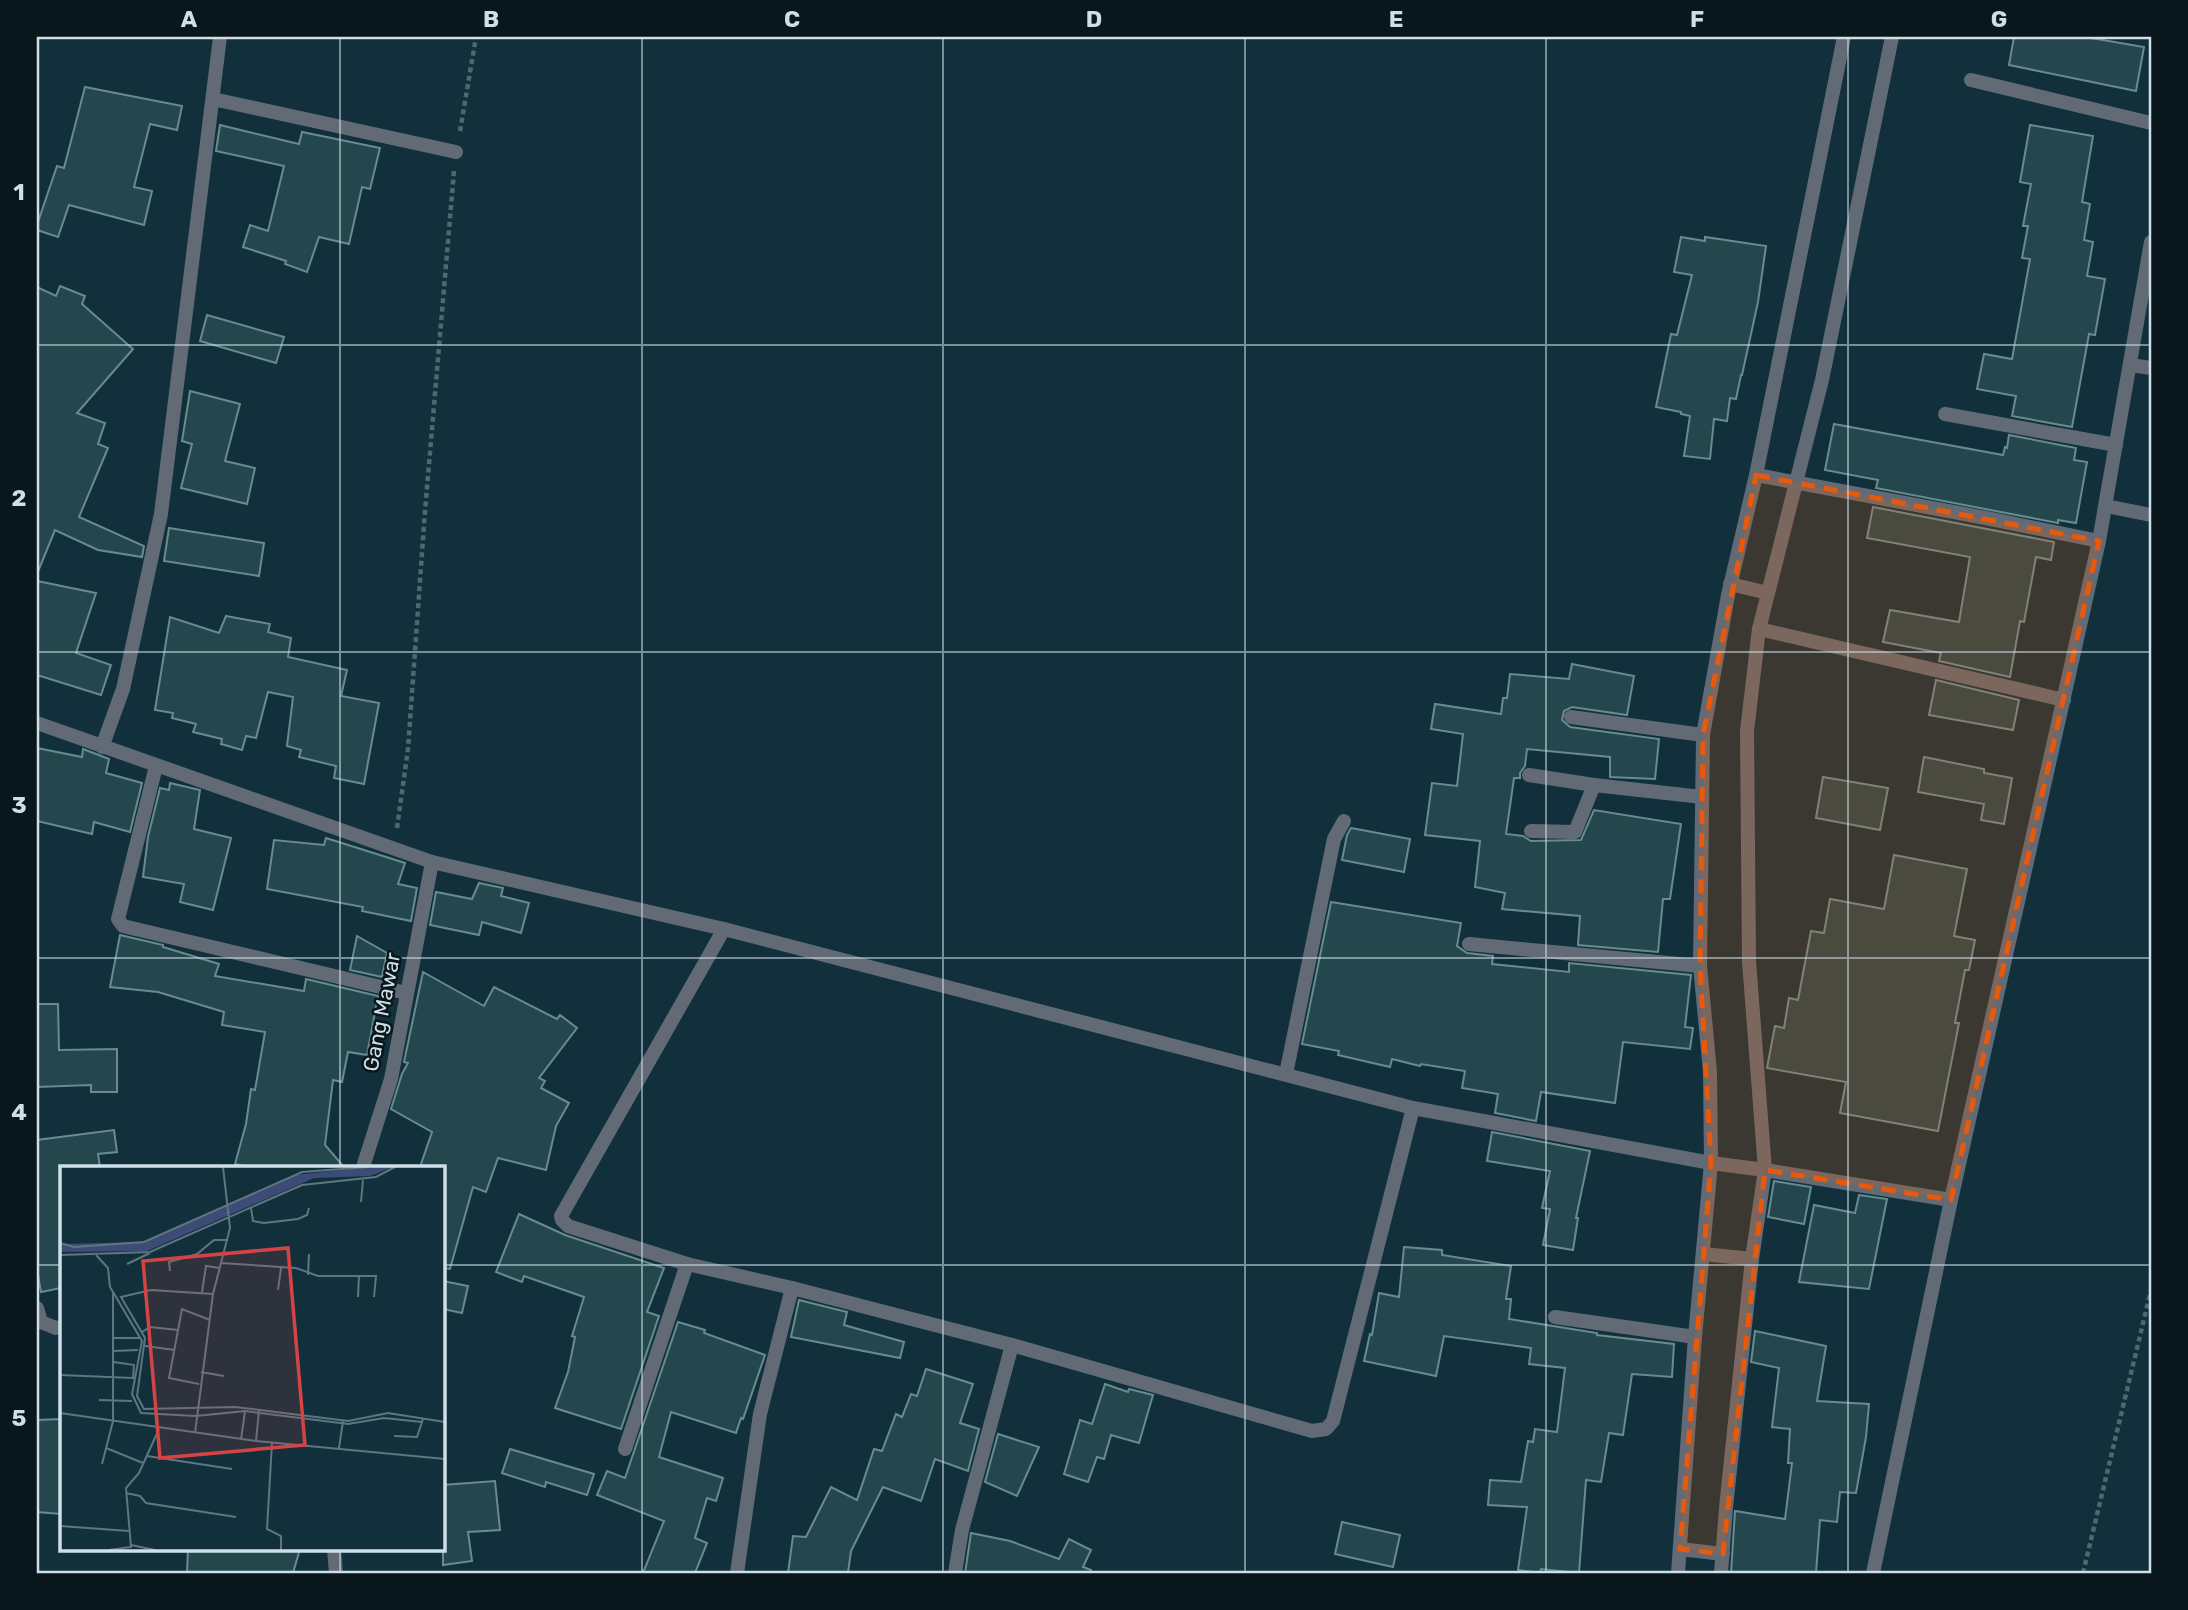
<svg xmlns="http://www.w3.org/2000/svg" width="2188" height="1610" font-family="Rubik,sans-serif">
<style>
.building{fill:#23474d;stroke:#668c91;stroke-width:2}
.lines{fill:none;stroke-linecap:round;stroke-linejoin:round}
.path{stroke:#4d6873;stroke-width:4.5;stroke-dasharray:5 3.5;stroke-linecap:butt}
.minor{stroke:#626b75;stroke-width:14}
.tertiary{stroke:#626b75;stroke-width:14}
.marked{fill:#e8590c;fill-opacity:0.2;stroke:#e8590c;stroke-width:5;stroke-dasharray:14 9;stroke-linejoin:round}
.grid{fill:none;stroke:#cedfe7;stroke-width:2;stroke-opacity:0.55}
.labels{text-anchor:middle;stroke-width:5;stroke-linejoin:round;paint-order:stroke}
.street-label{font-size:21px;fill:#cedfe7;stroke:#09161b}
.inset-road{fill:none;stroke:#5d7680;stroke-width:2}
.view{fill:#d54345;fill-opacity:0.15;stroke:#d54345;stroke-width:3.5}
.inset-edge{fill:none;stroke:#cedfe7;stroke-width:3.5}
.neatline{fill:none;stroke:#cedfe7;stroke-width:2.5}
.grid-label{font-size:23px;text-anchor:middle;font-weight:bold;fill:#cedfe7}
</style>
<rect width="100%" height="100%" fill="#11303c"/>
<!-- building -->
<g class="building">
<path d="M2014,37h71l59,10 -8,44 -127,-26z"/>
<path d="M85,87l97,19 -5,24 -27,-6 -16,63 18,4 -8,34 -75,-20 -11,32 -21,-7v-5l20,-59 7,2z"/>
<path d="M220,125l79,19 3,-12 78,16 -10,41 -8,-2 -13,57 -30,-7 -12,35 -22,-8 1,-3 -43,-14 7,-22 18,6 16,-65 -68,-15z"/>
<path d="M2030,125l63,11 -11,66 8,2 -6,36 9,2 -6,34 18,3 -10,56 -6,-1 -17,93 -60,-11 4,-20 -39,-7 7,-35 28,5 18,-100 -8,-1 6,-32h-5l8,-42 -11,-2z"/>
<path d="M1681,237l24,4v-4l61,9 -8,56 -16,73h-1l-5,24 -6,-1 -3,23 -13,-2 -4,40 -26,-3 6,-40 -9,-2v-2l-25,-5 15,-73 6,1 15,-60 -18,-3z"/>
<path d="M60,286l25,10 -3,8 51,45 -56,64 28,10 -7,21 10,4 -29,69 65,29 -2,11 -44,-7 -43,-20 -18,44v-287l19,9z"/>
<path d="M207,315l77,22 -8,26 -76,-22z"/>
<path d="M190,391l50,13 -15,57 30,7 -8,36 -66,-16 11,-44 -10,-3z"/>
<path d="M1834,424l169,31 2,-8 2,1 2,-13 67,13 -2,12 13,2 -11,61 -18,-3v3l-182,-35 2,-8 -53,-10z"/>
<path d="M1873,507l181,35 -3,18 -15,-3 -12,65 -4,-1 -10,56 -71,-16 2,-8 -58,-11 7,-32 69,12 11,-65 -103,-19z"/>
<path d="M169,528l95,15 -5,33 -95,-15z"/>
<path d="M37,581l59,12 -20,60 35,12 -10,30 -64,-20z"/>
<path d="M226,616l44,8 -2,8 23,6 -3,19 59,13 -6,26 38,7 -15,81 -30,-6 2,-12 -37,-9 2,-7 -14,-4 6,-49 -25,-5 -12,46 -10,-2 -4,14 -21,-6 1,-5 -29,-7 3,-8 -24,-6 1,-5 -18,-3 15,-93 49,16z"/>
<path d="M1572,664l62,12 -7,39 -55,-8 -8,4 -2,9 8,7 89,12 -4,40 -45,-2v-20l-83,-8 -2,17 -5,7v5h-6l-8,56 17,2 8,5 50,-1 13,-30 87,14 -11,75h-7l-5,53 -80,-7 2,-29 -78,-7 3,-16 -30,-6 5,-46 -55,-6 7,-52 25,3 6,-52 -32,-5 4,-25 66,10 2,-16h4l3,-24 59,5z"/>
<path d="M1936,680l83,20 -6,30 -84,-15z"/>
<path d="M37,748l45,9 1,-8 26,10 -3,14 36,10 -12,49 -36,-10 -2,12 -55,-13z"/>
<path d="M1924,757l60,12v4l28,5 -8,46 -23,-4 3,-16 -66,-12z"/>
<path d="M1823,777l65,11 -8,42 -64,-12z"/>
<path d="M170,783l30,7 -6,39 37,9 -18,72 -33,-8 4,-18 -41,-7 5,-40 12,-49 9,2z"/>
<path d="M1351,828l59,11 -6,33 -62,-12 5,-25z"/>
<path d="M326,838l79,25 -7,21 19,4 -6,33 -49,-10 1,-4 -96,-18 7,-49 50,5z"/>
<path d="M1894,855l73,14 -13,67 21,4 -6,30h-4l-10,53h4l-21,108 -98,-18 6,-31 -79,-14 8,-42 9,2 5,-30 9,2 13,-69 13,2 6,-34 54,10z"/>
<path d="M479,883l24,5 -2,8 28,7 -8,30 -39,-11 -3,13 -49,-10 6,-33 36,7z"/>
<path d="M1331,902l130,21 -4,23 10,7 26,3 -1,8 77,8v-9l122,12 -6,52 8,1 -3,21 -67,-7 -8,61 -74,-11 -5,29 -41,-8 3,-19 -36,-6 3,-17 -44,-7 -1,2 -28,-7 -2,8 -52,-12 1,-4 -37,-7z"/>
<path d="M120,935l43,10v2l56,17 -4,12 89,15 2,-12 72,17 -11,59 -19,-3 -6,30 -9,-2 -8,65 19,22h-95l-14,-3 11,-40 5,-35 4,1 10,-58 -43,-7 2,-13 -66,-20 -48,-5z"/>
<path d="M357,936l30,17 -5,24 -32,-7z"/>
<path d="M423,972l61,34 10,-19 63,32 3,-4 17,13 -38,50 6,3 -4,7 28,15 -13,23 -10,44 -48,-12 -12,34 -13,-5 -23,82 -7,-1v-101h-23l12,-35 -41,-23 11,-35 6,-11 -4,-1z"/>
<path d="M37,1004h21l1,46 58,-1v43h-26v-7l-54,2z"/>
<path d="M114,1130l3,22 -19,2 2,13h-39v121l-20,4 -4,-23v-129z"/>
<path d="M1492,1132l98,19 -14,67h2l-5,32 -30,-5 7,-36 -8,-1 8,-37 -63,-10z"/>
<path d="M1774,1181l37,6 -7,37 -36,-7z"/>
<path d="M1859,1195l28,4 -18,90 -70,-7 15,-77 41,8z"/>
<path d="M519,1214l46,21 99,33 -17,44 12,4 -38,113 -66,-21 13,-36 7,-35 -3,-1 12,-39 -60,-21 -2,6 -26,-10z"/>
<path d="M1404,1247l38,3v5l69,11 -5,33h5l-2,20 88,14v2l77,9 -2,33 -40,-3 -9,61 -14,-2 -8,49 -15,-2 -7,93 -38,-4 -1,4 -22,-3 9,-63 -39,-2 2,-25 31,2 7,-41 5,1 2,-13 22,3 8,-64 -36,-4 2,-16 -87,-12 -8,40 -72,-15 6,-27 2,1 7,-42 20,4z"/>
<path d="M443,1281l25,5 -6,27 -19,-4z"/>
<path d="M799,1300l48,12 -3,13 60,17 -4,16 -109,-21z"/>
<path d="M678,1322l27,8 -1,3 61,22 -22,64 -2,-1 -5,15 -65,-21 -12,45 64,21 -7,23 -9,-3 -12,40 12,5 -12,30h-52l21,-52 -67,-26 10,-24 18,7z"/>
<path d="M1755,1331l71,15 -9,55 52,3 -3,33 -10,56 -16,-1 -3,30 -17,-2 -4,53h-85l4,-62 50,8 7,-56h-4l2,-34 -18,-2 7,-59 -28,-6z"/>
<path d="M926,1369l47,15 -13,39 19,6 -11,42 -33,-12 -14,42 -38,-14 -32,64 -3,22h-60l5,-37 13,1 25,-50 26,13 17,-51 8,2 14,-37 6,3 9,-23 6,2z"/>
<path d="M1105,1384l23,8 1,-3 24,6 -14,48 -28,-8 -7,24 -7,-2 -9,25 -24,-8 16,-54 12,4z"/>
<path d="M61,1419v95l-24,-2v-92z"/>
<path d="M998,1434l41,13 -22,49 -32,-14z"/>
<path d="M510,1449l84,25 -7,21 -41,-13 -1,5 -43,-14z"/>
<path d="M495,1481l5,49 -32,2 4,29 -29,4v-80z"/>
<path d="M1342,1522l58,13 -7,32 -58,-13z"/>
<path d="M971,1533l39,8 49,18 10,-20 22,11 -8,17 8,3v3h-126z"/>
<path d="M188,1549h112l-7,24h-106z"/>
</g>
<g class="lines">
<!-- path -->
<g class="path">
<path d="M460,131l16,-94"/>
<path d="M397,828l11,-79 17,-238 29,-340"/>
<path d="M2083,1573l68,-283"/>
</g>
<!-- minor -->
<g class="minor">
<path d="M1971,80l180,43"/>
<path d="M213,99l243,53"/>
<path d="M2130,365l21,3"/>
<path d="M1945,414l171,31"/>
<path d="M1756,475l230,43 113,23"/>
<path d="M2106,506l45,9"/>
<path d="M1730,584l38,9"/>
<path d="M1759,629l305,71"/>
<path d="M1571,717l132,18"/>
<path d="M37,723l395,139 292,67 689,179 298,55 54,7 186,30"/>
<path d="M102,747l21,-58 38,-175 59,-477"/>
<path d="M156,766l-38,153 5,7 283,67"/>
<path d="M1529,775l65,10"/>
<path d="M1531,831l44,1 19,-47 108,12"/>
<path d="M724,929l-163,287 1,4 6,6 119,38 105,24 220,57 300,86 14,-2 7,-8 80,-313"/>
<path d="M1469,944l231,22"/>
<path d="M1286,1074l48,-235 10,-18"/>
<path d="M363,1167l28,-88 41,-217"/>
<path d="M1703,1254l49,5"/>
<path d="M37,1308l4,14 15,6 5,-1"/>
<path d="M1555,1317l140,20"/>
<path d="M625,1449l62,-185"/>
<path d="M334,1549l2,24"/>
<path d="M1680,1549l43,5"/>
<path d="M737,1573l23,-159 32,-126"/>
<path d="M955,1573l7,-43 50,-185"/>
<path d="M1678,1573l17,-236 16,-174 -1,-91 -10,-106 3,-231 25,-140 28,-120 88,-438"/>
<path d="M1721,1573l5,-65 26,-249 13,-89 -16,-209 -2,-230 12,-102 63,-249 70,-343"/>
</g>
<!-- tertiary -->
<path class="tertiary" d="M1873,1573l78,-373 148,-659 52,-299"/>
</g>
<!-- marked area -->
<path class="marked" d="M1756,475l343,66 -148,659 -186,-30 -42,384 -8,-1 -35,-4 31,-386 -11,-197 3,-231z"/>
<!-- grid -->
<path class="grid" d="M340,37v1130M642,37v1536M943,37v1536M1245,37v1536M1546,37v1536M1848,37v1536M37,345h2114M37,652h2114M37,958h2114M37,1265h24M443,1265h1708M340,1549v24"/>
<g class="labels">
<!-- street labels -->
<g class="street-label">
<text transform="translate(382 1012) rotate(-79)" y="7">Gang Mawar</text>
</g>
</g>
<!-- overview -->
<g transform="translate(60 1166)">
<rect width="385" height="385" fill="#11303c"/>
<path d="M310,1h23l-23,9 -56,2 -167,73 -87,1v-8l85,-2 150,-67z" fill="#3c4c77"/>
<path class="inset-road" d="M301,36l2,-22M191,42l2,13 11,2 34,-4 9,-4 2,-7M0,77l14,4 70,-5 158,-70 66,-5M0,89l90,-3 152,-67 74,-8 19,-10M36,89l12,13 2,19 32,54 -10,53 9,19 55,3 49,-5 103,13 36,-6 38,4M161,97l75,5 22,8h58l-2,21M67,98l23,-11M110,105l-1,-9 28,-8 17,-14h14M248,109l1,-21M218,124l3,-22M142,126l4,-26 14,2M153,128l-62,-4 -30,7 24,41 -8,58 7,13 91,-2 113,14 40,-8 57,9M298,131l1,-22M82,166l8,-5 28,3M53,172h27M85,180l30,4M53,185l25,-1M141,206l23,4M0,209l73,3 1,-13 -20,-3M139,218l-30,-6 13,-69 28,11M39,234l33,1M0,247l196,28 189,18M135,267l18,-139 17,-66 -7,-61M334,270l23,1 6,-18M181,274l4,-29M196,275l3,-30M212,277l-5,86 14,7v14M46,282l37,15M279,282l4,-27M87,290l85,13M42,298l11,-43v-128M66,327l14,3 6,7 90,14M0,360l69,5M71,379l24,5M49,384l22,-3 -5,-59 13,-15 20,-44"/>
<path class="view" d="M228,82l17,197 -145,13 -17,-197z"/>
<rect width="385" height="385" class="inset-edge"/>
</g>
<!-- border -->
<rect width="2188" height="1610" fill="none" stroke="#09161b" stroke-width="77"/>
<rect x="38" y="38" width="2112" height="1534" class="neatline"/>
<g class="grid-label">
<text x="189" y="27">A</text>
<text x="491" y="27">B</text>
<text x="792" y="27">C</text>
<text x="1094" y="27">D</text>
<text x="1396" y="27">E</text>
<text x="1697" y="27">F</text>
<text x="1999" y="27">G</text>
<text x="19" y="200">1</text>
<text x="19" y="506">2</text>
<text x="19" y="813">3</text>
<text x="19" y="1120">4</text>
<text x="19" y="1426">5</text>
</g>
</svg>
